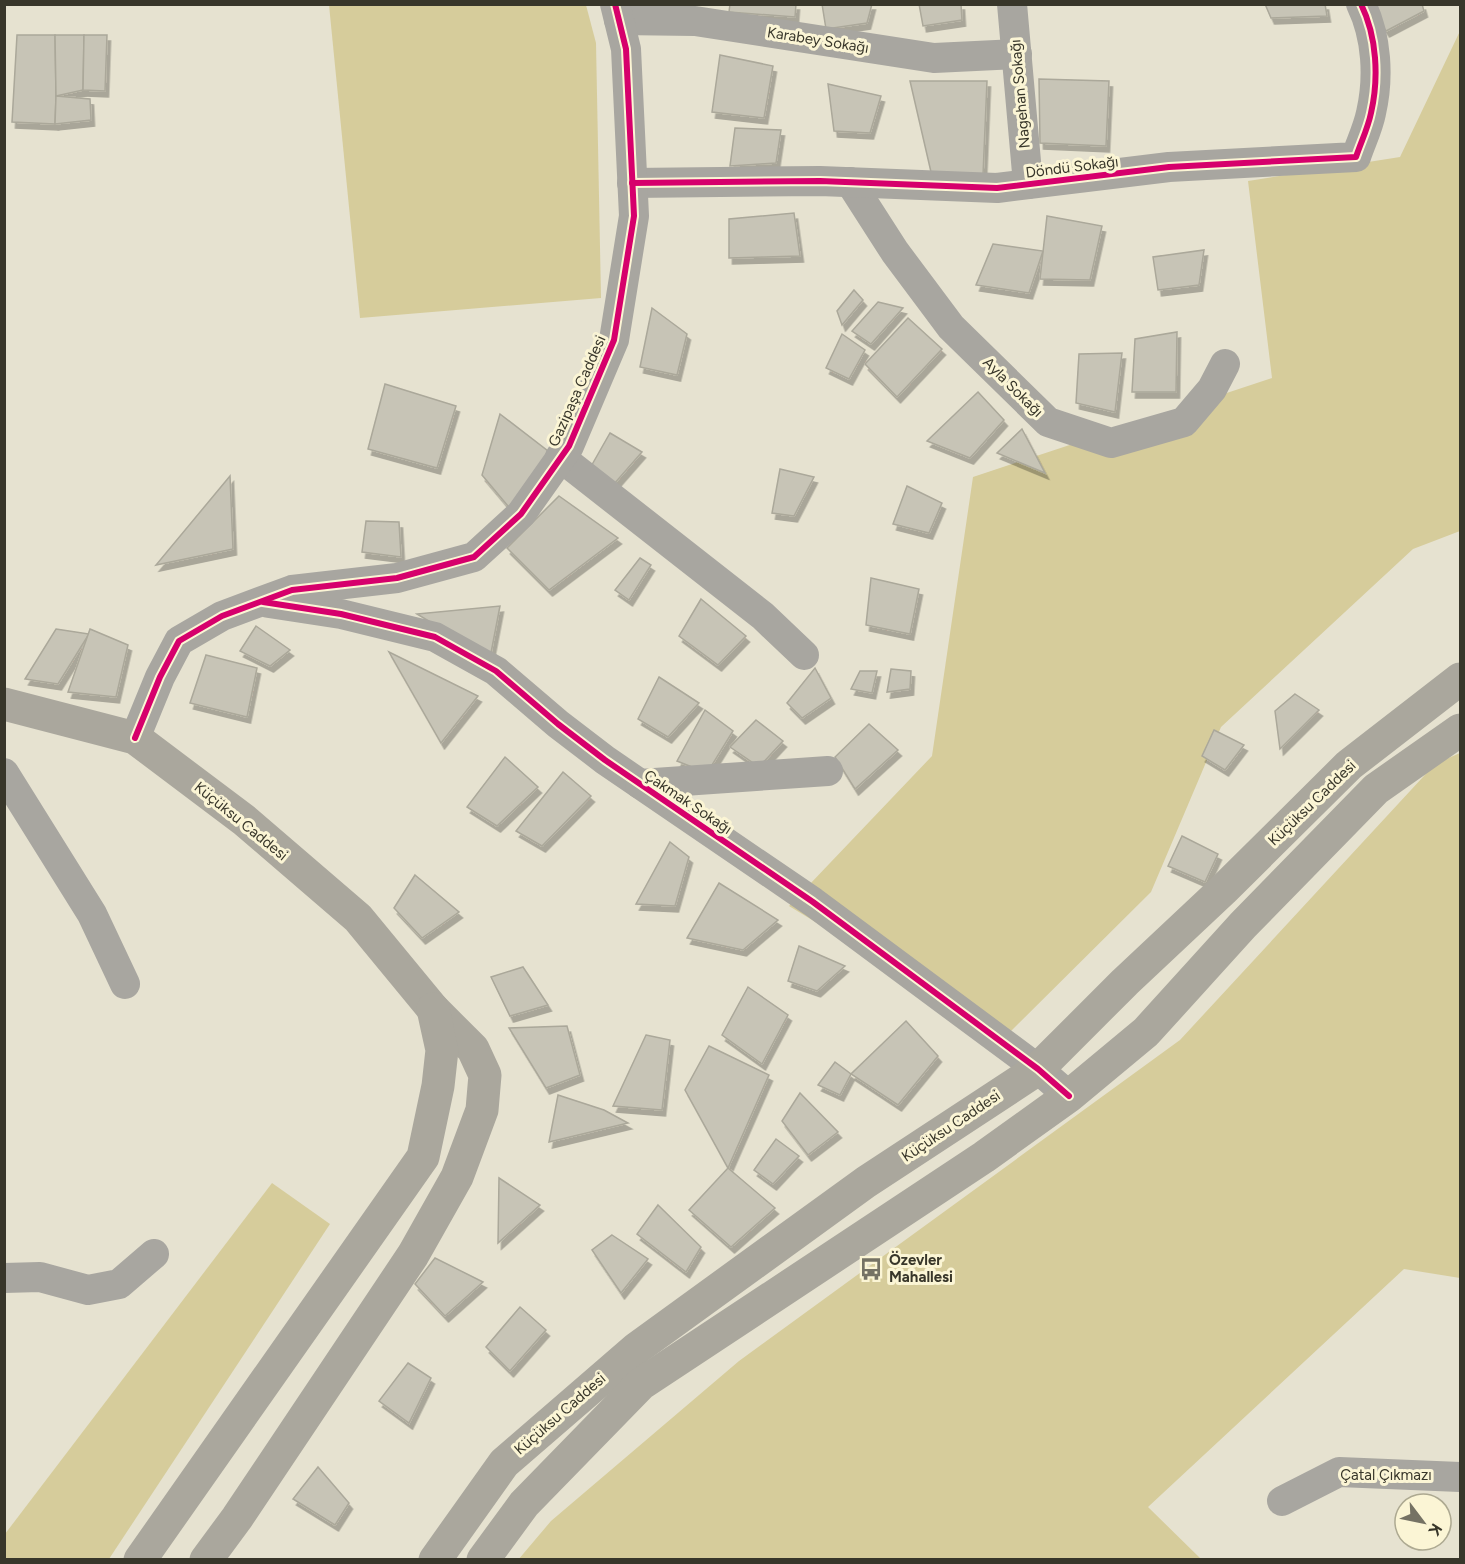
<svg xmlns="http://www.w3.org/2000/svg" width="1465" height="1564" font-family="Figtree,sans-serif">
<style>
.green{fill:#d6cc9b}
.building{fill:#c7c4b6;stroke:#aba89a;stroke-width:1.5;filter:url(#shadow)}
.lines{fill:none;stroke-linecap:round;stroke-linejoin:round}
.minor{stroke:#a8a6a0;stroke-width:30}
.primary{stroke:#aaa79d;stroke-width:33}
.cycleway-casing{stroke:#fbf5d5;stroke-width:10}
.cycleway{stroke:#d6006c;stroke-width:6}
.labels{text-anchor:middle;stroke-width:6;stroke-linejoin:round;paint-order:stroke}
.street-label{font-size:15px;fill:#38362a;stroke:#fbf5d5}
.poi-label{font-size:15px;font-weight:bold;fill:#38362a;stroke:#fbf5d5;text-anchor:start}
</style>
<defs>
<filter id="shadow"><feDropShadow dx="3.5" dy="6" stdDeviation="0" flood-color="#0004"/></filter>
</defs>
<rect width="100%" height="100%" fill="#e6e2d0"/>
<!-- green -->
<g class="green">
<path d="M329,5h257l10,38 5,255 -241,20z"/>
<path d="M1460,31v500l-47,18 -192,178 -70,165 -146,145 -216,-131 143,-150 41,-279 299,-99 -24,-197 152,-24z"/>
<path d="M1460,753v525l-56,-9 -256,238 53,52 -683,1 33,-39 188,-160 441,-321 255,-276z"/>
<path d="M272,1183l58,41 -221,335h-104v-25z"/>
</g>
<!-- building -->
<g class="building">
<path d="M730,4h66l-1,13 -66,-5z"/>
<path d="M822,4h50l-5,19 -41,6z"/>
<path d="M919,4h42l1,16 -39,6z"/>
<path d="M1265,4h60l2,12 -56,2z"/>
<path d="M1368,4h54l2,7 -38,20z"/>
<path d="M17,35h38l1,61 -1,28 -43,-2z"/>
<path d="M55,35h29l-1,55 -27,6z"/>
<path d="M84,35h23l-2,56 -22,-1z"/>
<path d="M720,55l53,11 -9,52 -52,-6z"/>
<path d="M1039,79l70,2 -3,65 -66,-3z"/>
<path d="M910,81h77l-4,94 -49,10z"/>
<path d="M828,84l53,12 -11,37 -36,-2z"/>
<path d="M56,96l34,3 1,21 -36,4z"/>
<path d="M735,128l46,2 -5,33 -46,3z"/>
<path d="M794,213l6,43 -71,2v-39z"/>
<path d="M1047,216l55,10 -12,54 -50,-1z"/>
<path d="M993,244l50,7 -14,42 -53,-8z"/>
<path d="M1204,250l-5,35 -41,5 -5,-33z"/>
<path d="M854,290l9,10 -21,25 -5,-14z"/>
<path d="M878,302l25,6 -32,36 -19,-13z"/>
<path d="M652,308l35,26 -10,41 -37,-8z"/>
<path d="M908,318l34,31 -45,48 -32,-33z"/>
<path d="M1177,332l-1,60h-44l3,-53z"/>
<path d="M842,334l23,16 -16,29 -23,-11z"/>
<path d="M1122,353l-7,59 -39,-9 3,-49z"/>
<path d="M385,384l71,22 -19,62 -69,-19z"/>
<path d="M978,392l26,28 -34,38 -43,-17z"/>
<path d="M500,414l48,37 -35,61 -31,-37z"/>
<path d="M1022,429l23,44 -48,-20z"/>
<path d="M610,433l32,19 -28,32 -29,-7z"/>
<path d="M780,469l34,8 -20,39 -22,-3z"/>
<path d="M230,476l3,73 -77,16z"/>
<path d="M907,486l35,17 -13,30 -36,-9z"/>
<path d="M559,496l59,42 -69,52 -42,-42z"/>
<path d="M366,521l33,1 2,35 -39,-5z"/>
<path d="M640,558l11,7 -22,35 -14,-10z"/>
<path d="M871,578l48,11 -9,45 -44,-9z"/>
<path d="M701,599l45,37 -28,29 -39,-29z"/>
<path d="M500,606l-10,52 -73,-44z"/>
<path d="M256,626l34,24 -20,16 -30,-15z"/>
<path d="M56,629l33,5 -31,50 -33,-5z"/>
<path d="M90,629l38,16 -12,52 -48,-5z"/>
<path d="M389,652l89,44 -37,47z"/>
<path d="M206,655l51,13 -10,49 -57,-14z"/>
<path d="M815,668l16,30 -29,20 -15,-15z"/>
<path d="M891,669l20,2 -1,18 -23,3z"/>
<path d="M860,671h17l-5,22 -21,-4z"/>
<path d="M659,677l40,26 -31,34 -30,-18z"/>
<path d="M1295,694l24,16 -39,39 -5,-38z"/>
<path d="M705,710l28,21 -26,42 -30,-12z"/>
<path d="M756,720l27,21 -24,26 -29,-20z"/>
<path d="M869,724l29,26 -43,39 -20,-32z"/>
<path d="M1214,730l30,15 -19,25 -23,-14z"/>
<path d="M505,757l33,30 -41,39 -30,-19z"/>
<path d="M563,772l28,24 -49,50 -26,-15z"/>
<path d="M1182,836l36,18 -13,28 -37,-16z"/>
<path d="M670,842l19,15 -14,49 -39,-2z"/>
<path d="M415,875l44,37 -37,26 -28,-30z"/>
<path d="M719,883l59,37 -35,30 -56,-12z"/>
<path d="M799,946l46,20 -28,25 -29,-10z"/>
<path d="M523,967l25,38 -38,11 -19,-39z"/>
<path d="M748,987l40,28 -26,49 -40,-29z"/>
<path d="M906,1021l32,35 -40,49 -47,-31z"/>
<path d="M567,1026l13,49 -34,13 -37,-60z"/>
<path d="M646,1035l24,5 -8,70 -49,-4z"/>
<path d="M709,1046l60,29 -41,93 -43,-78z"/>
<path d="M835,1062l16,12 -11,21 -22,-10z"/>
<path d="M800,1093l38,39 -30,23 -26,-34z"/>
<path d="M558,1095l46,15 24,13 -79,19z"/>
<path d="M776,1139l23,17 -26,28 -19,-14z"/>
<path d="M728,1168l47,40 -44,39 -42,-37z"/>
<path d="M499,1178l41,27 -42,38z"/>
<path d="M658,1205l43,42 -15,25 -49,-38z"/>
<path d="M612,1235l36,24 -27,34 -29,-43z"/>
<path d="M435,1258l48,24 -38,34 -30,-32z"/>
<path d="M520,1307l26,23 -36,41 -24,-24z"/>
<path d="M408,1363l23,15 -22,45 -30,-22z"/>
<path d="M318,1467l31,36 -14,22 -42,-26z"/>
</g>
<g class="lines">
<!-- minor -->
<g class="minor">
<path d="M1012,4l16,180"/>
<path d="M619,20l76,1 239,37 83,-4"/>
<path d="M850,182l45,70 56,75 97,95 63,21 73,-21 28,-33 13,-25"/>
<path d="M632,183l188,-2 177,7 172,-21 187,-10c5,-15 12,-29 15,-44 8,-35 6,-76 -10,-109"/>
<path d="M560,457l203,159 41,39"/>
<path d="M269,603l72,11 94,23 61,34 62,53 47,36 208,142 225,167 31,27"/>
<path d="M135,738l25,-61 19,-36 43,-25 70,-26 105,-12 77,-21 47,-43 48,-68 45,-106 20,-124 -8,-167 -11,-45"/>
<path d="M4,773l88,141 33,70"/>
<path d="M640,784l188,-13"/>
<path d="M4,1278l36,-1 48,13 31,-6 35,-30"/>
<path d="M1282,1501l57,-29 121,5"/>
</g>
<!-- primary -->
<g class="primary">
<path d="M4,704l131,34 109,82 114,98 75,91 40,40 12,26 -3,35 -25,67 -44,78 -176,263 -31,42"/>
<path d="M140,1560l283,-403 15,-71 4,-36 -9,-41"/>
<path d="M435,1560l69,-97 133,-115 229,-166 172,-113 87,-87 98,-92 126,-125 111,-86"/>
<path d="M483,1560l41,-56 117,-120 343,-227 85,-61 77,-64 97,-107 133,-136 84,-59"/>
</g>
<!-- cycleway casing -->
<g class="cycleway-casing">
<g id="cycleway">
<path d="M632,183l188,-2 177,7 172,-21 187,-10c5,-15 12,-29 15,-44 8,-35 6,-76 -10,-109"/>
<path d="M263,602l78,12 94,23 61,34 62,53 47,36 208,142 225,167 31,27"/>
<path d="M135,738l25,-61 19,-36 43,-25 70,-26 105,-12 77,-21 47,-43 48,-68 45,-106 20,-124 -8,-167 -11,-45"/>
</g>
</g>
<!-- cycleway -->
<use href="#cycleway" class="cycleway"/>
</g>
<!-- icons -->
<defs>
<g id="bus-bare" transform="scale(1.8)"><path d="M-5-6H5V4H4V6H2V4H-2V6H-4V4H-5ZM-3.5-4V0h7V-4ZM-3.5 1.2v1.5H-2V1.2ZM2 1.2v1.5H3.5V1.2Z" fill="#757264" stroke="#fbf5d5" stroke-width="2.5" paint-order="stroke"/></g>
</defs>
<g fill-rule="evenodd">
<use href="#bus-bare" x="871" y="1269"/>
</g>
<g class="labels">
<!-- street labels -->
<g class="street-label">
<text transform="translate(818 40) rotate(9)" y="5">Karabey Sokağı</text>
<text transform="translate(1020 94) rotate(-95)" y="5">Nagehan Sokağı</text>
<text transform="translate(1072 167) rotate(-7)" y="5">Döndü Sokağı</text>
<text transform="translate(1013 387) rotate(45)" y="5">Ayla Sokağı</text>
<text transform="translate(577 391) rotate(-66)" y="5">Gazipaşa Caddesi</text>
<text transform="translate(688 802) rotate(34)" y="5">Çakmak Sokağı</text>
<text transform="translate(1312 803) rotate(-44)" y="5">Küçüksu Caddesi</text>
<text transform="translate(241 821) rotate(39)" y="5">Küçüksu Caddesi</text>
<text transform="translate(951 1126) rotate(-34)" y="5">Küçüksu Caddesi</text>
<text transform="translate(560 1414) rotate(-41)" y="5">Küçüksu Caddesi</text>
<text x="1386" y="1480">Çatal Çıkmazı</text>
</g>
<!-- poi labels -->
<g class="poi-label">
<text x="889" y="1265">Özevler<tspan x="889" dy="17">Mahallesi</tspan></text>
</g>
</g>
<!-- border -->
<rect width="1465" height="1564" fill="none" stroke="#38362a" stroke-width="12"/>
<!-- north arrow -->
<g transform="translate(1423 1522) rotate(122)"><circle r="28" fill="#fbf5d5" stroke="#ada991" stroke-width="1.5"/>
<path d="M0-4.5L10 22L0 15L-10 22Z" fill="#757264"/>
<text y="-9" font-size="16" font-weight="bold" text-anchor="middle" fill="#38362a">K</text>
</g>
</svg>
